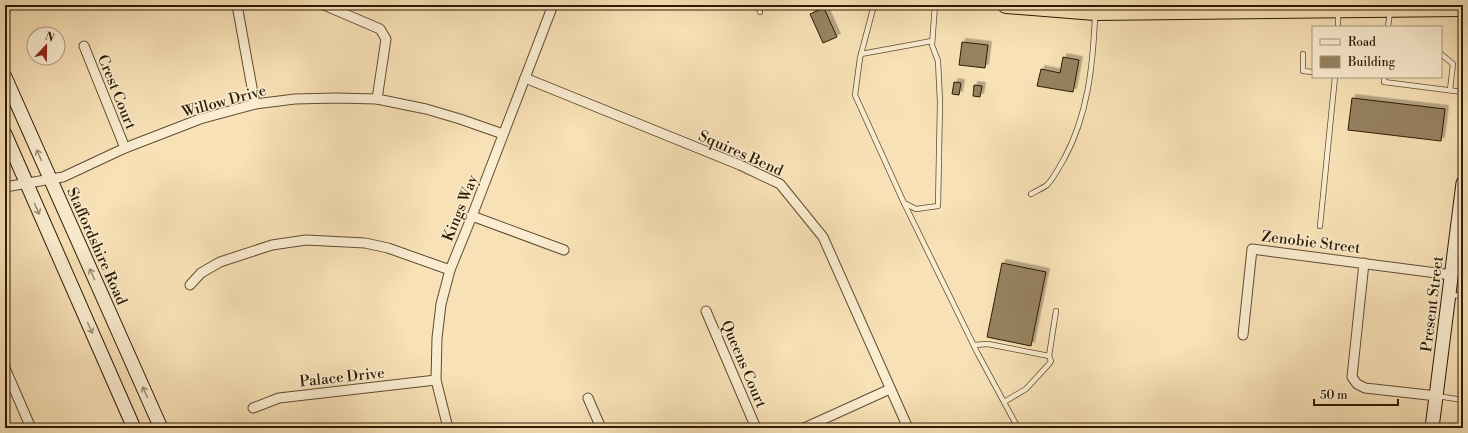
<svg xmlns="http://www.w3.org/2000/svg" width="1468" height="433" font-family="'Libre Bodoni',serif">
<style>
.building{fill:#978260;stroke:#2e1b02;filter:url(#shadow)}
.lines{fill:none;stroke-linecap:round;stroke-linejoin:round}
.lane-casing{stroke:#604c2f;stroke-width:6}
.street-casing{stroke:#604c2f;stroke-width:11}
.secondary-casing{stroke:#2e1b02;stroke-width:15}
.highway-casing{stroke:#2e1b02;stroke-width:18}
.lane{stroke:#faecd0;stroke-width:4.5}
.street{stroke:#faecd0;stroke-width:9}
.secondary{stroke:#faecd0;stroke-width:13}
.highway{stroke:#f8e1b6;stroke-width:16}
.oneway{stroke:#9e8e73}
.labels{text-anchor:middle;stroke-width:3;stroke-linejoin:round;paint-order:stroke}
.street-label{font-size:15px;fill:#2e1b02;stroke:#faecd0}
</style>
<defs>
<filter id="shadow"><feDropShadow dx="3.5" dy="-3.5" stdDeviation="0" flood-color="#0004"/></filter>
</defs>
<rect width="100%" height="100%" fill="#f8e1b6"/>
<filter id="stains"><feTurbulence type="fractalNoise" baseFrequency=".005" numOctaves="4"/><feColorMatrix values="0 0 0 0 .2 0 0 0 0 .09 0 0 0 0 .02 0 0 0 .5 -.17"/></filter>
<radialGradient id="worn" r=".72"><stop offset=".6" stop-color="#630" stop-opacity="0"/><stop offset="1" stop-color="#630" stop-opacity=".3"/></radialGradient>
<!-- building -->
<g class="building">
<path d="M824,8l13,29 -14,6 -13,-29z"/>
<path d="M962,42l26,3 -3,23 -26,-3z"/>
<path d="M1063,57l16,3 -6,32 -36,-6 4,-17 19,4z"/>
<path d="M954,82l7,1 -2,12 -7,-1z"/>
<path d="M974,85l8,1 -2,11 -7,-1z"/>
<path d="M1352,98l93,11 -4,32 -93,-11z"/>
<path d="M1002,263l44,9 -15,74 -44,-9z"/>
</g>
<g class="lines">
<!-- lane casing -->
<g class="lane-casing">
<g id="lane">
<path d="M758,5l2,7"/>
<path d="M874,5l-14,53 -5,37 49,108 12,6 22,-3 2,-104 -2,-41 -6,-16 3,-40"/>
<path d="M1338,27v-15"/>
<path d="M1388,27l2,-15"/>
<path d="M861,54l71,-13"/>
<path d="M1303,54v17l10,1"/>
<path d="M1441,54l12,10 -3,26"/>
<path d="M1384,77v5l79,10"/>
<path d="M1031,194c5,-3 12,-6 16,-9 7,-7 12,-18 17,-26 24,-44 29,-94 31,-143"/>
<path d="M904,203l74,151 40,74"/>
<path d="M1320,226l15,-149"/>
<path d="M1451,295l12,1"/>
<path d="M974,345l14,-1 61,12 2,5 -2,3 -23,25 -22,13"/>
<path d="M1049,356l7,-45"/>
<path d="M1437,396l26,4"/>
</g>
</g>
<!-- street casing -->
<g class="street-casing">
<g id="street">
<path d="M237,5l18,99"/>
<path d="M324,5l56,24 6,10 -9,60"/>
<path d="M84,46l41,102"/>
<path d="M525,78l215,87 40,19 43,53 85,191"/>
<path d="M5,187l58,-10 62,-29 75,-29 55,-15 40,-5 41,-1 41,1 49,10 34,10 43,15"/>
<path d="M472,216l92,34"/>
<path d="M1364,263l-12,114 5,7 8,4 72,8"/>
<path d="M190,285l11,-12 19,-11 52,-17 34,-5 59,3 23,5 62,22"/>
<path d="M706,311l50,117"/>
<path d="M1243,335l9,-86 200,26"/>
<path d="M5,368l26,60"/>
<path d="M588,398l13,30"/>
<path d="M253,408l26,-10 157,-18"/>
<path d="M448,428l-12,-48 1,-42 4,-34 9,-34 22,-54 81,-211"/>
<path d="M804,428l86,-39"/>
</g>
</g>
<!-- secondary casing -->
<g class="secondary-casing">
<g id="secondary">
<path d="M5,77l156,351"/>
<path d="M5,134l129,294"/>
<path d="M1432,428l31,-245"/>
</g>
</g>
<!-- highway casing -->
<g class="highway-casing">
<path id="highway" d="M1006,5l89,7 368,-4"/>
</g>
<!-- lane -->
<use href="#lane" class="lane"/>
<!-- street -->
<use href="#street" class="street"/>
<!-- secondary -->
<use href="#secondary" class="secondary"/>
<!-- highway -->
<use href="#highway" class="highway"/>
</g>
<!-- one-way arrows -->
<defs><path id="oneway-shaft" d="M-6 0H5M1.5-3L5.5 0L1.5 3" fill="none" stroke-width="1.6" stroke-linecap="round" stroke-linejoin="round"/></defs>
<g class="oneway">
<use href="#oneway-shaft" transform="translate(39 155) rotate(-114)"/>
<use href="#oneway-shaft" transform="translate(37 209) rotate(66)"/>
<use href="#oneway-shaft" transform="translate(92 274) rotate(-114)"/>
<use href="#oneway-shaft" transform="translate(90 328) rotate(66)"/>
<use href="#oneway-shaft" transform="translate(145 392) rotate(-114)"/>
</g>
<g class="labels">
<!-- street labels -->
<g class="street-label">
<text transform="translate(117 92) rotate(68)" y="5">Crest Court</text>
<text transform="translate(224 101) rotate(-15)" y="5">Willow Drive</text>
<text transform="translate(741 153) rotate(24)" y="5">Squires Bend</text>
<text transform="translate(460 208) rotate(-68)" y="5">Kings Way</text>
<text transform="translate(1311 242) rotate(7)" y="5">Zenobie Street</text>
<text transform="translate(97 246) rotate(66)" y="5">Staffordshire Road</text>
<text transform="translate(1432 304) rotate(-83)" y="5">Present Street</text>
<text transform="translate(744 364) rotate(67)" y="5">Queens Court</text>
<text transform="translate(342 377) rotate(-6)" y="5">Palace Drive</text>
</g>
</g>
<!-- margin -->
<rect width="1468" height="433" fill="none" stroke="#f8e1b6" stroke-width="20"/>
<rect x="6" y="6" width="1456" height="421" fill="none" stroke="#2e1b02" stroke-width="2"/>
<rect x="10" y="10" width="1448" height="413" fill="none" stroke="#2e1b02"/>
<!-- legend -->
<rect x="1312" y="26" width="130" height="52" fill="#faecd0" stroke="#a8987e"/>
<rect x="1320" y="39" width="20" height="6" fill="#faecd0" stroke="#a8987e"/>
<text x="1348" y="46" font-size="12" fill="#2e1b02">Road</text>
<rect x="1320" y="56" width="20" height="12" fill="#978260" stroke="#a8987e"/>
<text x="1348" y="66" font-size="12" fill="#2e1b02">Building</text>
<!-- north arrow -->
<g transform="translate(46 46) rotate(22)"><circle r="19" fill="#faecd0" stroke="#a8987e"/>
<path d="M0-3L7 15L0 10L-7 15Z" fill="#8f2418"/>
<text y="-6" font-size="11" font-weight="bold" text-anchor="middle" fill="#2e1b02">N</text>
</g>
<!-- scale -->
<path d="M1314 399v6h84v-6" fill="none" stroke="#2e1b02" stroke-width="2"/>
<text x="1320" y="399" font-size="12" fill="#2e1b02" stroke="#faecd0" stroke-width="3" paint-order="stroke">50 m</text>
<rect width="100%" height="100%" filter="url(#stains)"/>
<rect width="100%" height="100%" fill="url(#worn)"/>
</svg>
